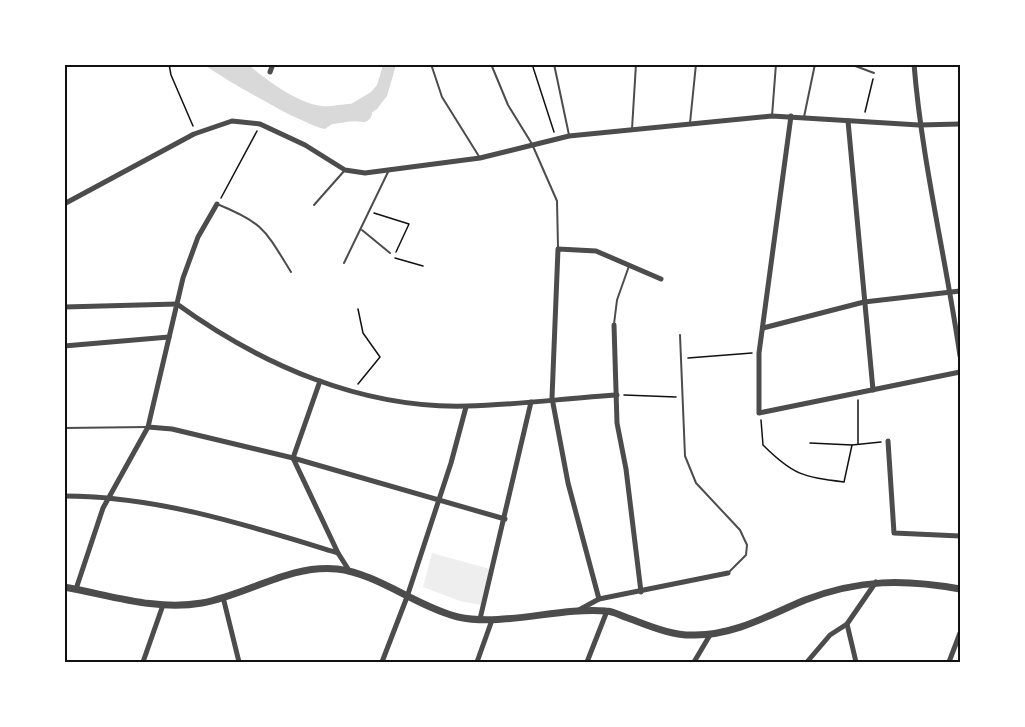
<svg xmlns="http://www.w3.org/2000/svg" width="1025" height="727" font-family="Merriweather,serif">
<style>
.green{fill:#eee}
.water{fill:#d9d9d9}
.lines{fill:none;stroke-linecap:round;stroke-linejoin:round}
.river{stroke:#d9d9d9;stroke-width:18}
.path{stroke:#111;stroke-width:1.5}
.service{stroke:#4c4c4c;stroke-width:2}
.minor{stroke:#4c4c4c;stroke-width:5}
.tertiary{stroke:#4c4c4c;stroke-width:7}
.neatline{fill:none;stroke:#111;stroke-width:2}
</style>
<rect width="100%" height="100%" fill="#fff"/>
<!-- green -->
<path class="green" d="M432,553l58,16 -9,36 -21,-4 -37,-14z"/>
<!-- water -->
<path class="water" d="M205,65h36l-1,6 4,7 51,30 31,11 45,-27 6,-7 6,-20h13l-9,31 -10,13 -10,7 -29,4 -13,9c-17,-2 -104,-51 -120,-64z"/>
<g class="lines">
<!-- river -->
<path class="river" d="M233,64c23,19 58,48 88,51 14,2 27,-5 42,-2"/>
<!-- path -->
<g class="path">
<path d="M169,64l2,11 22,51"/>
<path d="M532,64l22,68"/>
<path d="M865,112l8,-33"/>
<path d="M221,198l36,-67"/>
<path d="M374,213l35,11 -13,28"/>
<path d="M395,258l28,8"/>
<path d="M688,358l64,-5"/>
<path d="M358,384l22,-27 -17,-24 -5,-24"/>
<path d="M624,395l52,2"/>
<path d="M858,400v44"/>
<path d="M761,420l2,25c30,30 40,32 81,37l8,-37"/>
<path d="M810,443l42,2 29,-3"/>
</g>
<!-- service -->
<g class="service">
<path d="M431,64l11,33 38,61"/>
<path d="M491,64l17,41 24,39 25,57 1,46"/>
<path d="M554,64l15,71"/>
<path d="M850,64l24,9"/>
<path d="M772,116l4,-52"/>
<path d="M804,117l11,-53"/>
<path d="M690,123l6,-59"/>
<path d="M632,129l4,-65"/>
<path d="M217,204c47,19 48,26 74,68"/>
<path d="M314,205l31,-35"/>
<path d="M362,230l28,23"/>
<path d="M344,263l44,-91"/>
<path d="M614,324l3,-24 12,-34"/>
<path d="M680,335l5,121 11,27 44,47 7,15 -1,10 -18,18"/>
<path d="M64,428l84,-1"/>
</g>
<!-- minor -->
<g class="minor">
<path d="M914,64c8,99 32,194 46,292"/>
<path d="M270,72l3,-8"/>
<path d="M791,116l-32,237v60l201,-41"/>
<path d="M848,121l25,269"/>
<path d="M64,204l130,-70 38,-13 28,3 45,21 40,25 20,3 115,-15 89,-22 203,-20 147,9 41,-1"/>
<path d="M177,304c84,61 185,105 290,102 50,-1 100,-8 150,-11"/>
<path d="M64,307l113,-3"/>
<path d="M614,325l3,98 9,46 15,123"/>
<path d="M763,328l101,-26 96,-11"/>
<path d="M64,346l105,-9"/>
<path d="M320,381l-27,77 45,95"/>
<path d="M148,427l24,2 121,29 212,61"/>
<path d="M888,441l6,92 66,3"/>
<path d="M64,496c94,0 186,30 274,57l12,19"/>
<path d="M76,589l27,-81 45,-81 35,-149 15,-41 19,-33"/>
<path d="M223,597l16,65"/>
<path d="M599,599l-31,-116 -16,-85 6,-149 38,2 65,28"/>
<path d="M577,611l22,-12 129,-26"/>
<path d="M480,619l51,-217"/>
<path d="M143,662l20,-57"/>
<path d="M382,662l25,-65 44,-134 15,-56"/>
<path d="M477,662l15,-42"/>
<path d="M587,662l20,-51"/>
<path d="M694,662l16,-27"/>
<path d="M807,662l23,-27 17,-11"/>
<path d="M856,662l-9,-38 29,-42"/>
<path d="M949,662l11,-29"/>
</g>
<!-- tertiary -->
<path class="tertiary" d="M64,587c46,8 91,24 138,16 45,-8 88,-39 135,-34 39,4 81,38 121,48 45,10 101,-10 148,-6 7,0 15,5 22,7 22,8 44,18 67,17 40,0 74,-20 110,-35 55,-21 99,-21 155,-11"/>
</g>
<!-- border -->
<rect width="1025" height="727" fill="none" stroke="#ffffff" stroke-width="132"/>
<rect x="66" y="66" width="893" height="595" class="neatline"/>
</svg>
